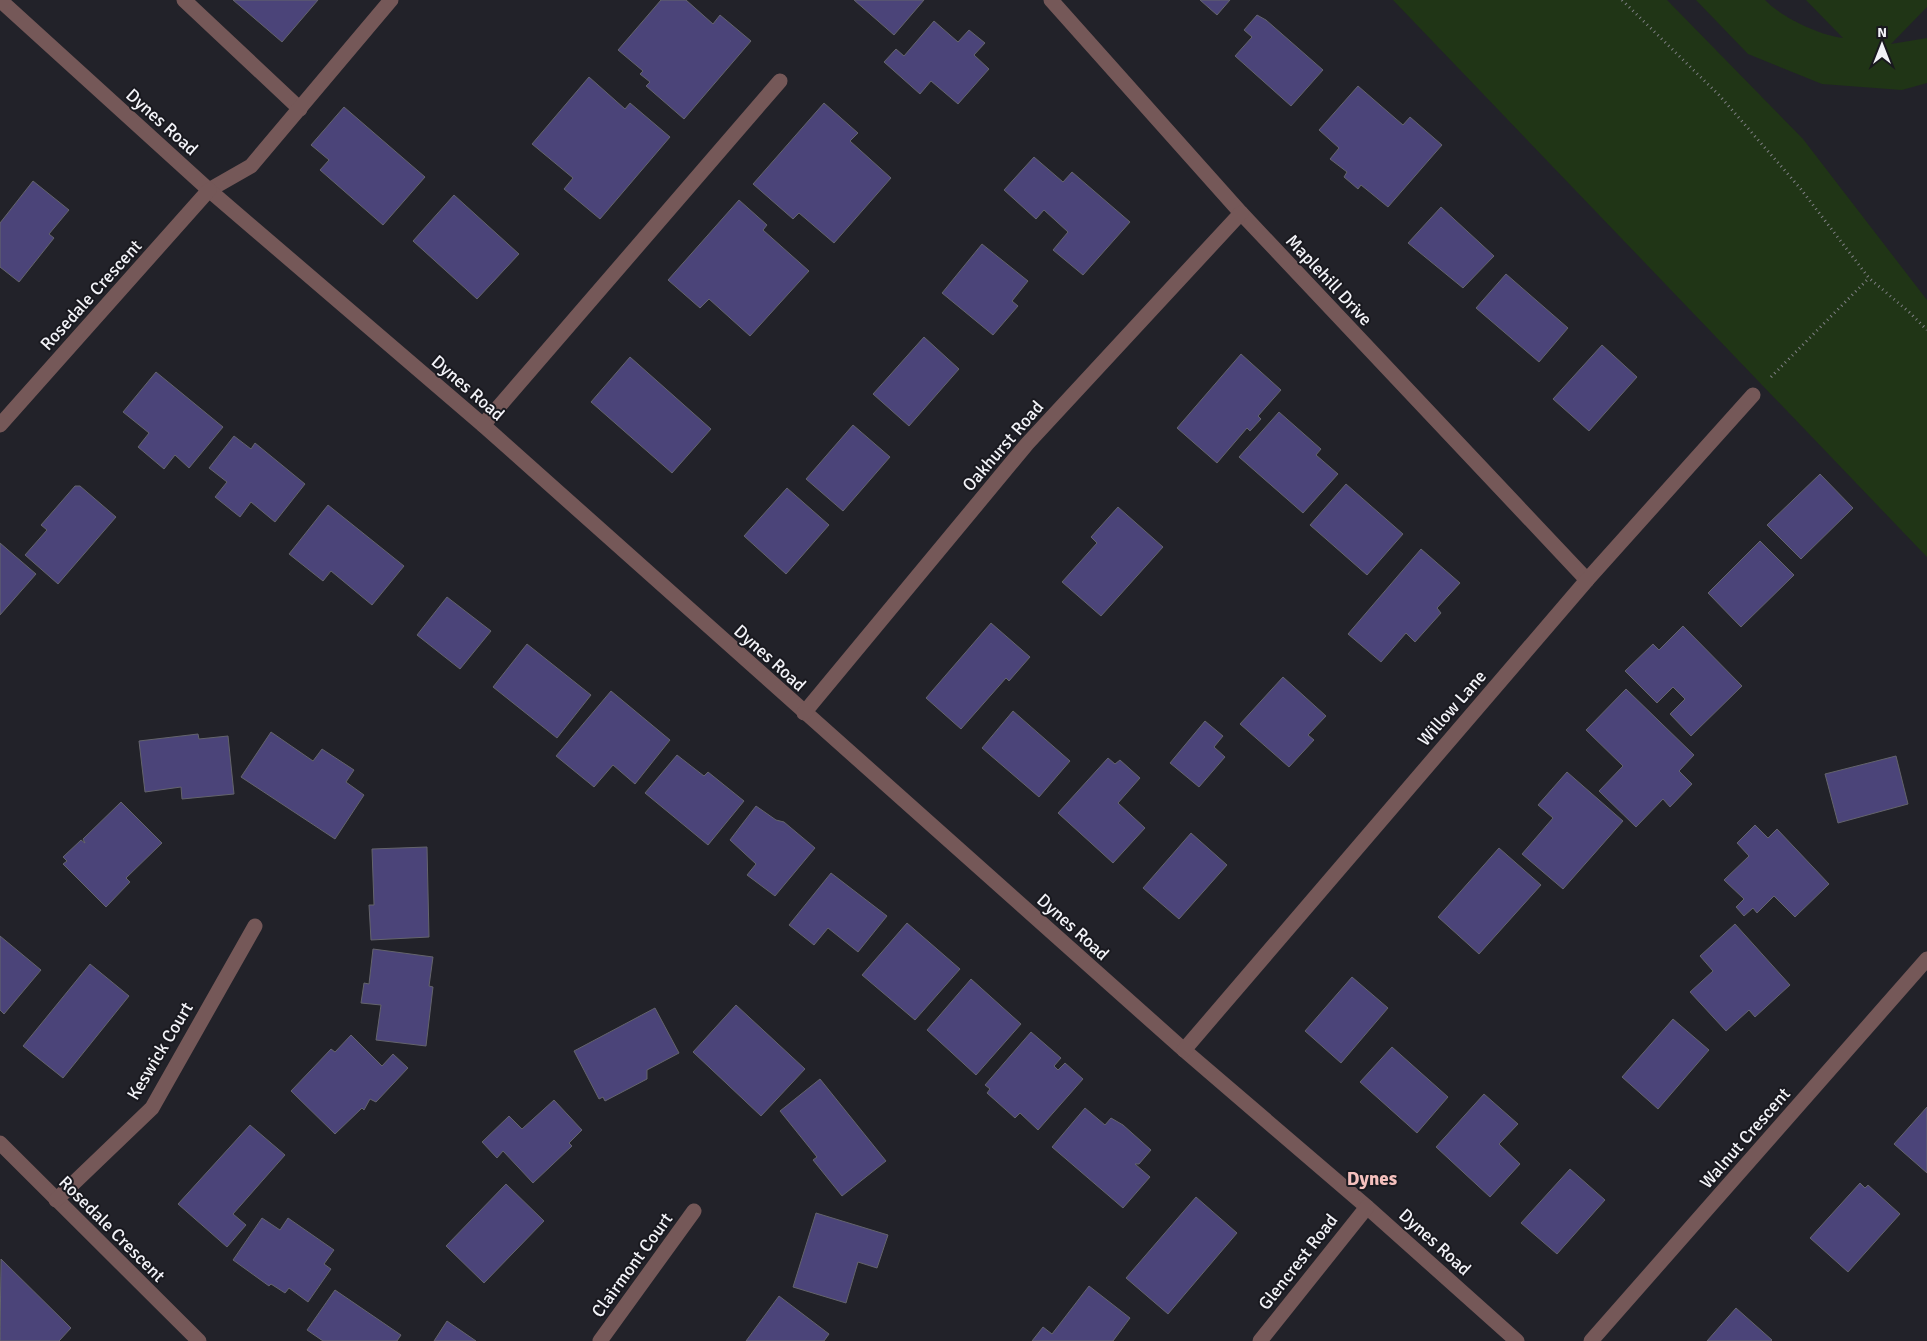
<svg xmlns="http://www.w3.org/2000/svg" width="1927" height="1341" font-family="Signika,sans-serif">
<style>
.green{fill:#203516}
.building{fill:#4b4479;stroke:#64646c}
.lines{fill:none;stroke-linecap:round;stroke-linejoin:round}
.path{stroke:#808086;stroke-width:3;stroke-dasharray:1 4;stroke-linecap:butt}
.lane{stroke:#755858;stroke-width:15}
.street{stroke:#755858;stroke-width:15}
.labels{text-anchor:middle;stroke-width:4;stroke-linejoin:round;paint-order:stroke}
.street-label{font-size:18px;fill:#f3f3f8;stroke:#19191f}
.neighbourhood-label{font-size:19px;font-weight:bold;fill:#f4c0bd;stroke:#19191f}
</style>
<rect width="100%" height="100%" fill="#222229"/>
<!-- green -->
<g class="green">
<path d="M1393,0h274l136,139 124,161v257z"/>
<path d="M1696,0h69c16,17 54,35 78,38l-37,-38h121v7l-36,37 36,-6v45l-25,7 -80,-6 -74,-30z"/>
</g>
<!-- building -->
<g class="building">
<path d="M233,0h85l-36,42z"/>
<path d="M661,0h25l27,24 7,-9 31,26 -67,78 -38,-33 4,-4 -10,-8 3,-3 -25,-21z"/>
<path d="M854,0h70l-30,35z"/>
<path d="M1200,0h30l-13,15z"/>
<path d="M1257,15l9,5 57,50 -32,36 -56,-50 17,-19 -8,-7z"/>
<path d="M934,21l24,21 11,-12 16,13 -11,12 15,14 -31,35 -27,-23 -11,13 -36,-32 12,-13 8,7z"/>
<path d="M589,77l36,32 5,-6 40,34 -70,82 -36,-30 9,-11 -41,-34z"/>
<path d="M1358,86l45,39 7,-8 32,28 -54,62 -27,-22 -3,4 -14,-12 3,-5 -17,-13 9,-11 -20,-18z"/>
<path d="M824,103l34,30 -8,8 41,37 -57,65 -35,-30 -6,6 -40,-35z"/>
<path d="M344,107l81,70 -42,48 -63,-55 9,-10 -18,-15z"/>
<path d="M1034,157l29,25 9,-10 58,50 -47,53 -30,-25 15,-18 -24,-22 -8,9 -32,-29z"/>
<path d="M33,181l36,29 -20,24 5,4 -35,44 -19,-15v-44z"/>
<path d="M454,195l65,59 -42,45 -64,-58z"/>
<path d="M739,200l28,25 -4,5 46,41 -59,65 -41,-37 -9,9 -32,-28z"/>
<path d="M1441,207l53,49 -31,32 -55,-45z"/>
<path d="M982,244l46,37 -16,20 6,5 -25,29 -51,-42z"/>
<path d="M1506,274l62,54 -29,34 -63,-54z"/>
<path d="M924,337l35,32 -50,57 -36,-32z"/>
<path d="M1602,345l35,32 -48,54 -36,-32z"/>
<path d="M1241,354l40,36 -23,26 3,3 -11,12 -3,-3 -30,35 -40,-35z"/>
<path d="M630,357l81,72 -39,44 -81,-71z"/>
<path d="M156,372l67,55 -34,41 -14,-13 -11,14 -26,-22 11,-14 -26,-21z"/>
<path d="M1279,412l42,37 -5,6 22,19 -35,39 -64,-56z"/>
<path d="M853,425l37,32 -47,54 -37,-32z"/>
<path d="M234,436l17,13 4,-6 50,41 -30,38 -24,-20 -11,15 -25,-20 12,-15 -18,-14z"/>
<path d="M1820,474l33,34 -52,51 -34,-34z"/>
<path d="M1346,484l57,50 -36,41 -57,-50z"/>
<path d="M75,486h5l36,31 -58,67 -33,-29 22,-25 -6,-5z"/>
<path d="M787,488l42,37 -43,49 -42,-38z"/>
<path d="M328,505l76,61 -32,39 -41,-34 -8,10 -34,-27z"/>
<path d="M1118,507l45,40 -62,69 -39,-34 35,-39 -6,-6z"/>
<path d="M1760,541l34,34 -53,52 -33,-34z"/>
<path d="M0,543l36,31 -36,41z"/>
<path d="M1421,549l39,34 -23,25 4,5 -26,29 -9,-9 -25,29 -33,-28z"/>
<path d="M447,597l44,34 -31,38 -43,-34z"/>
<path d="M991,623l39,34 -21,24 -3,-3 -45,51 -35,-31z"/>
<path d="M1683,626l59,60 -51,50 -21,-22 15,-15 -12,-12 -16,16 -32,-32 28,-27 6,6z"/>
<path d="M527,644l64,51 -34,43 -64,-51z"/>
<path d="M1283,677l43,39 -18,19 6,5 -25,27 -49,-43z"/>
<path d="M1626,689l68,66 -15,16 13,13 -22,23 -7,-8 -27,28 -37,-36 24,-25 -37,-36z"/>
<path d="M611,691l59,49 -35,44 -22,-19 -19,22 -38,-31z"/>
<path d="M1013,711l57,50 -31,36 -57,-49z"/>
<path d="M1205,721l18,15 -9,11 11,10 -26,30 -29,-24z"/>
<path d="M271,732l42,29 9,-12 32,21 -8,12 18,13 -29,44 -94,-62z"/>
<path d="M198,734l1,5 29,-3 6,58 -52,5 -1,-12 -36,5 -6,-51z"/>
<path d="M677,755l27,21 4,-4 36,29 -36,44 -63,-52z"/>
<path d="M1896,756l12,48 -70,19 -13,-49z"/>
<path d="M1108,758l7,6 5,-4 20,18 -22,25 27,25 -32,35 -55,-50z"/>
<path d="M1567,772l56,49 -60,68 -41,-35 31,-36 -15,-13z"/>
<path d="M121,802l41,41 -36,35 4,4 -24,25 -43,-43 4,-3 -4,-4 18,-17 4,3 -2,-4z"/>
<path d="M756,806l20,14 8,2 31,26 -40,48 -28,-21 9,-11 -26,-24z"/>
<path d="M1755,825l13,13 9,-9 52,55 -34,33 -21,-21 -17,17 -4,-5 -9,8 -8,-9 8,-8 -20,-19 25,-24 -12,-13z"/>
<path d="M1191,833l36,32 -48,54 -36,-31z"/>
<path d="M427,847l2,90 -58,3 -2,-35h5l-2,-56z"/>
<path d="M1499,848l42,37 -62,69 -41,-37z"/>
<path d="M831,873l56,43 -29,36 -30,-24 -14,17 -25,-20z"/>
<path d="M907,923l53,46 -45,51 -53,-45z"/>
<path d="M1735,924l55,61 -35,32 -6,-7 -23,21 -36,-39 23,-21 -13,-15z"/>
<path d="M0,936l41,34 -37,44 -4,-4z"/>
<path d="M373,949l60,8 -4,29 4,1 -7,59 -50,-6 5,-35 -20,-2 3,-20 5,1z"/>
<path d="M90,964l39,32 -66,82 -40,-32z"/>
<path d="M1352,977l36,31 -47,55 -36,-32z"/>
<path d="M971,979l50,45 -45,51 -49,-45z"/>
<path d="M736,1005l69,64 -44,47 -68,-64z"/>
<path d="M655,1008l24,45 -32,17v9l-42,22 -2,-4 -4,2 -25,-48z"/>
<path d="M1673,1019l36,31 -51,59 -36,-32z"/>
<path d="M1031,1032l30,26 -7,8 4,4 7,-7 18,16 -45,51 -18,-17 -5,5 -28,-25 3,-4 -5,-4z"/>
<path d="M351,1035l31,31 11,-12 15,14 -32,34 -6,-3 -6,11 -2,-2 -27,26 -44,-43 40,-42 4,3z"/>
<path d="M1392,1047l56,50 -31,36 -57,-51z"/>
<path d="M820,1079l66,82 -44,35 -29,-36 4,-3 -37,-46z"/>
<path d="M1484,1094l34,30 -19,20 21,20 -30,33 -54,-50z"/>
<path d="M554,1100l28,30 -13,13 3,3 -39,37 -30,-32 -6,7 -15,-16 27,-26 13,13z"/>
<path d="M1927,1107v66l-33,-29z"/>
<path d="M1085,1108l20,17 6,-7 12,7 28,25 -12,14h-4l15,13 -27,31 -71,-61z"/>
<path d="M250,1125l35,30 -52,59 13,11 -19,22 -49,-43z"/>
<path d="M1570,1169l35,31 -48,54 -36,-31z"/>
<path d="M1860,1183l5,5 3,-3 32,29 -52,58 -38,-34z"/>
<path d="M506,1184l38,37 -60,62 -38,-37z"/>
<path d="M1196,1197l41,36 -69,81 -42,-36z"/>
<path d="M816,1213l72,22 -11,33 -19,-6 -12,41 -53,-16z"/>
<path d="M262,1218l18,12 8,-12 46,32 -10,14 7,5 -23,33 -19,-14 -4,5 -14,-9 -2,2 -36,-26z"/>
<path d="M1,1259l70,69 -12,13h-59z"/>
<path d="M1089,1286l41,32 -17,23h-81l11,-14 9,7z"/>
<path d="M335,1290l66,45 -4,6h-74l-16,-11z"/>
<path d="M779,1296l50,38 -5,7h-78z"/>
<path d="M1736,1308l36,32 -1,1h-64z"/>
<path d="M447,1321l29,20h-42z"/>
</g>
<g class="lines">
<!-- path -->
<g class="path">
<path d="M1622,0l97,95 81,93 69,90 40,34 18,18"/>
<path d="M1771,377l98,-99"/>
</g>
<!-- lane -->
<g class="lane">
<path d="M184,0l116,109"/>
<path d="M209,190l42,-24 140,-166"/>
<path d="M483,425l297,-344"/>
</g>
<!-- street -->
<g class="street">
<path d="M0,0l209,190 274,235 701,625 183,157 150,134"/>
<path d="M1051,0l190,213 346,367"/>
<path d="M0,425l209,-235"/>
<path d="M804,713l223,-269 214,-231"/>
<path d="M1184,1050l403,-470 166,-185"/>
<path d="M0,1143l199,198"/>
<path d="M56,1200l96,-92 103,-182"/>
<path d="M600,1341l94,-130"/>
<path d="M1260,1341l107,-134"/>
<path d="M1591,1341l336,-382"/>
</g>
</g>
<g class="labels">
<!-- street labels -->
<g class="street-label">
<text transform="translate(162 122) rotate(42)" y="6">Dynes Road</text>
<text transform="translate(1329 280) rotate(47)" y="6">Maplehill Drive</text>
<text transform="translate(91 295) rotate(-48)" y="6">Rosedale Crescent</text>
<text transform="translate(468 388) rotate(41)" y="6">Dynes Road</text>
<text transform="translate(1003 446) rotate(-49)" y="6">Oakhurst Road</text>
<text transform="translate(770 658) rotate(42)" y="6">Dynes Road</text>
<text transform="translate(1452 708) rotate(-49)" y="6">Willow Lane</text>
<text transform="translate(1073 927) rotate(42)" y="6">Dynes Road</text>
<text transform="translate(160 1051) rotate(-59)" y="6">Keswick Court</text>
<text transform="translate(1745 1138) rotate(-49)" y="6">Walnut Crescent</text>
<text transform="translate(112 1229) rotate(45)" y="6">Rosedale Crescent</text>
<text transform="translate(1435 1242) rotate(42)" y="6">Dynes Road</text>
<text transform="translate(1298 1262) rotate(-52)" y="6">Glencrest Road</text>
<text transform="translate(632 1265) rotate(-54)" y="6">Clairmont Court</text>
</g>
<!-- neighbourhood labels -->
<g class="neighbourhood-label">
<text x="1372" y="1185">Dynes</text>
</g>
</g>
<!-- north arrow -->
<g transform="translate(1882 45)" stroke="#19191f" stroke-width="4" paint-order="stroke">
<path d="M0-4L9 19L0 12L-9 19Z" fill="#f3f3f8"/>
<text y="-8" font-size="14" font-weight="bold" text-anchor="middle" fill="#f3f3f8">N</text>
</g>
</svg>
